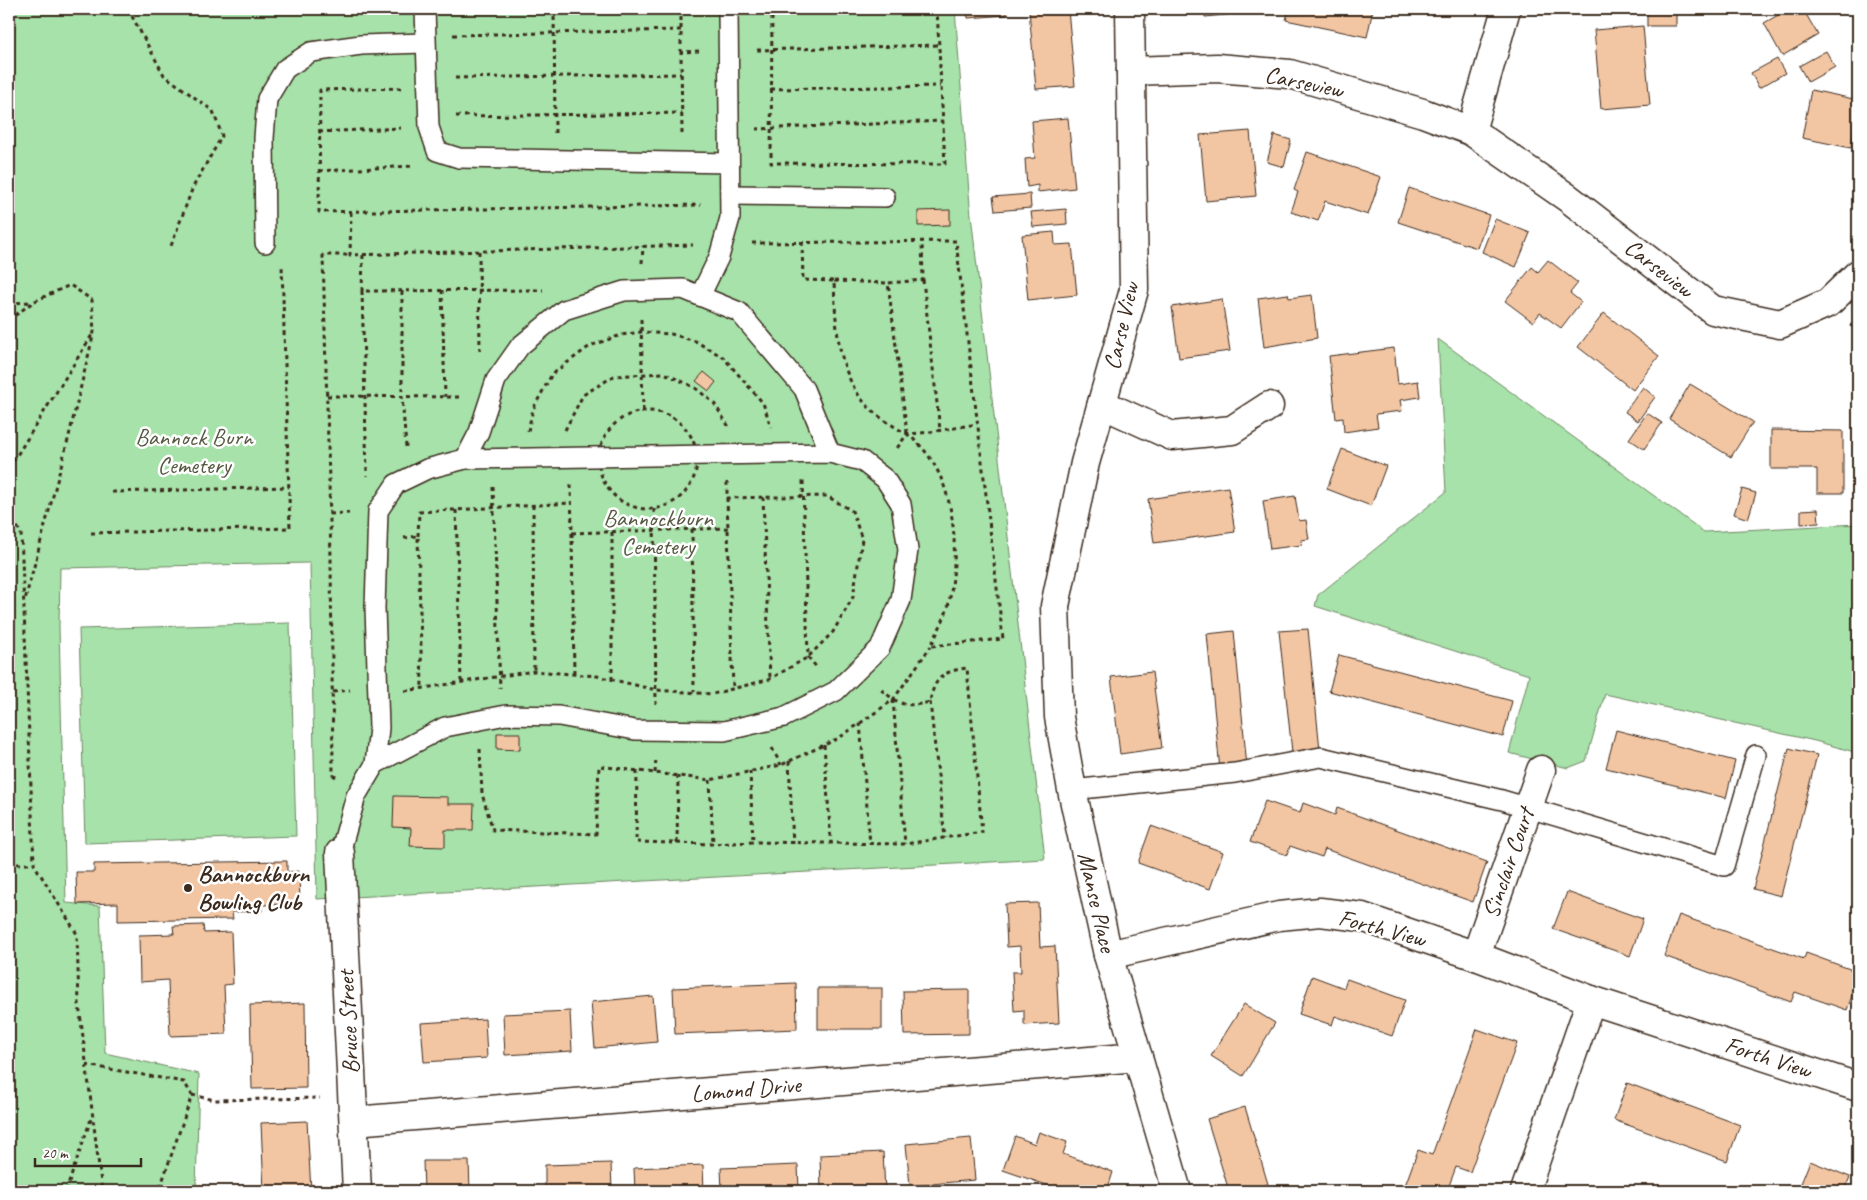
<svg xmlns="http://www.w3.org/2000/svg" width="1867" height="1200" font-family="Caveat,sans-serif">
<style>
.green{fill:#a6e2a9;stroke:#708664}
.building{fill:#f3c6a3;stroke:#3b2a1e}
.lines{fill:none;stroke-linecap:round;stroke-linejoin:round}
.lane-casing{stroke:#3b2a1e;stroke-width:22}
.street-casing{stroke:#3b2a1e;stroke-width:31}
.path{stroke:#3b2a1e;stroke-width:3;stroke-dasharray:4 4;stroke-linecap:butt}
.lane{stroke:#fff;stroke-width:19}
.street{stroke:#fff;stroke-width:28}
.poi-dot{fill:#3b2a1e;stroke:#fff;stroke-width:2}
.labels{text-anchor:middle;stroke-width:5;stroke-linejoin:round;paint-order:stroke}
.street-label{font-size:24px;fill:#3b2a1e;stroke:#fff}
.park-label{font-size:24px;fill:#565841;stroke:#fff}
.poi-label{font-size:24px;font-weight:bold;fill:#3b2a1e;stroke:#fff;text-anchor:start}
</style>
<rect width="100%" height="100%" fill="#fff"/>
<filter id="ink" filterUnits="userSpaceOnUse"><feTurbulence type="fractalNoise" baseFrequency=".02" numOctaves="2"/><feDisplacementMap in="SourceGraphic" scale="10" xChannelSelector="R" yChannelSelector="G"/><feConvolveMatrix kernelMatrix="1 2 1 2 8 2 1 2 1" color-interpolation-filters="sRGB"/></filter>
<g filter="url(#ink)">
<!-- green -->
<g class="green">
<path d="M9,9h946l15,197 75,653 -728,40 -7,-336 -250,5 -1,59 7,276 34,3 5,147 94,21 -3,117h-187z"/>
<path d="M1438,339l266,193 154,-8v229l-43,-12 -210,-47 -19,67 -18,7 -59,-15 20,-78 -214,-69 3,-11 128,-103z"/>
<path d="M290,623l6,213 -211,7 -6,-214z"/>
</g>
<!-- building -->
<g class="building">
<path d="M967,9h40v6l-39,3z"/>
<path d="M1068,9l7,77 -39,3 -7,-79z"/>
<path d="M1204,9h49l1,3 -49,5z"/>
<path d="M1289,9h84l-6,28 -81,-17z"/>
<rect x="1647" y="9" width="29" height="17"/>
<path d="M1789,9h14l15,26 -36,21 -18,-33z"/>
<path d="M1643,26l7,79 -49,4 -7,-79z"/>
<path d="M1826,51l9,16 -27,15 -9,-16z"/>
<path d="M1777,59l8,14 -26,15 -8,-15z"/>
<path d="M1811,90l47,10 -7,48 -49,-10z"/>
<path d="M1068,118l7,70 -37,4v-7l-11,2 -2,-28 10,-1 -3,-37z"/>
<path d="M1250,131l6,65 -50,5 -6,-66z"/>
<path d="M1274,135l17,5 -7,27 -17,-5z"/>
<path d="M1307,152l74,25 -13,38 -43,-14 -7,20 -27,-9 7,-20 -4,-2z"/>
<path d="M1409,188l80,27 -12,33 -79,-26z"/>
<path d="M1030,194l1,14 -36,3 -2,-14z"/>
<path d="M1066,209l1,15 -34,3 -2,-15z"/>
<path d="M950,210v15l-32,1v-15z"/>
<path d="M1495,219l35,14 -14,34 -34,-15z"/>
<path d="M1054,232l1,13 17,-1 5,51 -49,5 -6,-65z"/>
<path d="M1548,260l30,23 -8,10 11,9 -20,26 -21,-15 -7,9 -28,-21 27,-34 6,5z"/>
<path d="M1288,294l1,4 23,-3 5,43 -53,9 -6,-49z"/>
<path d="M1222,299l8,52 -51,7 -7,-51z"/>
<path d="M1604,313l55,43 -26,34 -55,-43z"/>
<path d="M1394,348l4,36 20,-3 2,16 -20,3 2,11 -26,3 2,13 -34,5 -1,-14 -7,1 -7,-63z"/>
<path d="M704,372l12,10 -7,9 -13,-10z"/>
<path d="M1690,384l63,38 -22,35 -62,-38z"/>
<path d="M1643,387l12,10 -17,24 -13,-9z"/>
<path d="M1647,413l15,10 -18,26 -15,-10z"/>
<path d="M1771,430l72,1v62h-26v-24h-46z"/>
<path d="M1858,431v11l-5,-6z"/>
<path d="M1342,449l44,17 -15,40 -44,-17z"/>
<path d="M1228,487l7,45 -81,11 -6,-44z"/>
<path d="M1742,489l14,4 -8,26 -14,-5z"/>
<path d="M1295,496l4,25 7,-1 3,19 -8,1 1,5 -32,4 -7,-48z"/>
<path d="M1818,509l1,14 -18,1v-14z"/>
<path d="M1308,629l12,121 -28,2 -13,-121z"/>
<path d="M1234,631l13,136 -27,3 -13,-136z"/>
<path d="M1339,655l173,46 -9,36 -174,-46z"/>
<path d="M1152,672l10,76 -42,6 -9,-77z"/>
<path d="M1616,730l119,31 -9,37 -120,-30z"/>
<path d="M497,733h23v17l-23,-1z"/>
<path d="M1789,748l28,7 -36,141 -28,-7z"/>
<path d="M394,796l54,1v7h26l-1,26h-28v17l-35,-1 1,-18 -18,-1z"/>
<path d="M1265,801l35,12 3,-10 32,12 2,-7 150,54 -14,40 -148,-53 -3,8 -32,-11 -3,9 -37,-13z"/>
<path d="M1858,823v65h-5z"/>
<path d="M1151,826l72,26 -13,37 -72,-26z"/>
<path d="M287,861v11l12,-1 1,33 -38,1v6l-30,1 1,7 -115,2v-18l-41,1 -1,-32h18v-8z"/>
<path d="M1567,892l76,27 -13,37 -77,-27z"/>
<path d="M1038,903l2,44 15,-1 4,77 -35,2v-15l-10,1 -2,-39h9l-1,-26 -13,1 -2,-43z"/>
<path d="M1679,915l125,44 2,-6 52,19v6l-11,32 -52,-18 -4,10 -127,-46z"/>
<path d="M203,925l1,8 27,-1 2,52 -9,1 2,49 -56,2 -2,-56 -28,2 -1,-47 35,-1 -1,-8z"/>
<path d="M1312,976l32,12 3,-9 58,21 -13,36 -57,-20 -3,9 -33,-11z"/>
<path d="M796,983l1,46 -122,5 -2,-46z"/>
<rect x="818" y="988" width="64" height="41"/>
<path d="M969,990v44l-65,1 -1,-44z"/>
<path d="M653,996l4,46 -62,6 -4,-46z"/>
<path d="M305,1003l1,85 -54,1 -2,-84z"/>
<path d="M1244,1004l31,19 -32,53 -32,-20z"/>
<path d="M570,1011l2,40 -67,4 -2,-41z"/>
<path d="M485,1019l2,39 -63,4 -3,-39z"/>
<path d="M1477,1029l40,14 -47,129 -14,-5 -9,24h-44l15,-41 14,5z"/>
<path d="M1627,1083l113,42 -13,36 -113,-41z"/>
<path d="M1245,1107l23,77 -23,7h-16l-22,-72z"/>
<path d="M307,1121l4,70h-47l-3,-68z"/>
<path d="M1039,1132l28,10 -4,12 50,18 -6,19h-43l-61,-21 12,-34 20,8z"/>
<path d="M971,1138l4,42 -65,6 -4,-42z"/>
<path d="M883,1152l2,39h-64l-1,-36z"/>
<path d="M423,1161h46l1,30h-46z"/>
<path d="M1810,1161l40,16 -6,14h-46z"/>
<path d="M611,1163l1,28h-67v-26z"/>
<path d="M703,1165l1,26h-69l-1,-23z"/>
<path d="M798,1165l1,26h-77l-1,-23z"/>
</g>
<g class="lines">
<!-- lane casing -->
<g class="lane-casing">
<g id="lane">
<path d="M425,9l4,118 8,24 22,7 270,5"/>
<path d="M730,195l155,2"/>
<path d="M265,243l-1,-105 3,-39 18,-30 26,-17 50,-7 64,-2"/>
<path d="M700,296l19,-39 11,-39 -2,-209"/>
<path d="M375,764l70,-37 61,-12 53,1 76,14 89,1 60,-14 52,-26 44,-43 21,-48 7,-50 -7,-46 -16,-25 -23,-18 -32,-8 -365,6"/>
<path d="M1072,790l163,-17 86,-16 181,43 222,66 32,-111"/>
<path d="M340,853l16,-57 19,-32 4,-36 -4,-120 3,-97 18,-27 31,-15 38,-10 14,-27 17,-52 24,-34 44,-36 60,-19 59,-2 56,23 65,77 26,64"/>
</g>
</g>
<!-- street casing -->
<g class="street-casing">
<g id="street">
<path d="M1130,9l4,281 -49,173 -30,143 4,111 13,73 36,165 69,236"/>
<path d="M1131,71l86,-3 73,6 133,39 48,18 97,67 145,112 67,14 48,-21 30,-29"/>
<path d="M1471,131l35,-122"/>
<path d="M1102,404l70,32 60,-6 37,-24"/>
<path d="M340,853l17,338"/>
<path d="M1108,955l171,-39 41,-4 42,5 114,39 115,44 267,87"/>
<path d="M1476,956l65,-186"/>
<path d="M354,1121l784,-64"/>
<path d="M1525,1191l66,-191"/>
</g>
</g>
<!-- path -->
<g class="path">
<path d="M128,9l36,66 49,36 9,25 -29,51 -22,59"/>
<path d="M554,9l1,124"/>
<path d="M681,9v43"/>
<path d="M772,9l-1,154 174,1 -8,-155"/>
<path d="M772,13l139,-4"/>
<path d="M453,35l228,-5"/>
<path d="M757,50l182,-5"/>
<path d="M455,78l226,-4"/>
<path d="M401,88l-81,2 -1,122 382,-7"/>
<path d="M771,89l170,-3"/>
<path d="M456,116l226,-3"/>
<path d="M756,129l187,-8"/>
<path d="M319,132l82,-4"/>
<path d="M682,134l-1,-82 20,-1"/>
<path d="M319,171l95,-5"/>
<path d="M351,212l-1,43 343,-10"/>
<path d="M802,242l1,38 31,1c2,54 4,112 55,142 5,3 11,8 17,10 9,3 58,-7 71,-9"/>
<path d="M752,243l204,-2 47,398 -72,7c6,-13 13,-26 17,-39 13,-56 9,-137 -41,-173l-12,17"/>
<path d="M479,251l1,102"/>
<path d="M363,255l-1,36 181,-1"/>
<path d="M642,263l1,-17"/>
<path d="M923,280l17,150"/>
<path d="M834,281l54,2"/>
<path d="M442,290l3,107"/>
<path d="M362,291l5,185"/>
<path d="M402,291v106l4,50"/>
<path d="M9,303l24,-1"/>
<path d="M641,319l2,91"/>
<path d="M9,320l24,-18 37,-17 22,15 2,32 -26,108 -43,160"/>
<path d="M1850,325l8,3"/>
<path d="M327,396l134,1"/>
<circle cx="648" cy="460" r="49"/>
<path d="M565,430l18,-35 31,-19 50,-3 30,14 20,16 15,24"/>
<path d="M528,431l5,-22 19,-35 38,-28 31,-11 20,-3 30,2 24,7 28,16 40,46 8,24"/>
<path d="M907,433l-19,-150 35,-3 -1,-39"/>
<path d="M9,468l83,-133"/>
<path d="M803,481l5,176 10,12"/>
<path d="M571,485l1,48 156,-5"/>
<path d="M493,487l7,201"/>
<path d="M112,492l177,-5"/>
<path d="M763,497l7,182"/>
<path d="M727,498l6,191"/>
<path d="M533,505l1,166"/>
<path d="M654,509l2,195"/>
<path d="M456,510l5,171"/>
<path d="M9,513l12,20 13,331 43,70 2,71 23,186"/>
<path d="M330,514l19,-1"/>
<path d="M692,529l2,163"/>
<path d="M612,532v148"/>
<path d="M91,533l199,-5 -8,-263"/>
<path d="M572,533l2,142"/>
<path d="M418,536l1,-24 153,-9"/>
<path d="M404,538l14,-2 4,151"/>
<path d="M405,691l129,-20 63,5 59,14 57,4 57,-15 38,-22 25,-25 20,-35 9,-58 -10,-28 -25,-15 -100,2v-16"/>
<path d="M333,692l17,-2"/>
<path d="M893,700l12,144"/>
<path d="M930,702l15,136"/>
<path d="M860,723l10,121"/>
<path d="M824,745l7,97"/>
<path d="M772,748l9,17"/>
<path d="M480,749l2,45 11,36 103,4 3,-68 111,14 71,-15 58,-27 54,-38 38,-54"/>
<path d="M789,761l4,83"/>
<path d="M637,771l-1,71 77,2 40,-2 152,2 77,-12 -15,-164c-24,3 -33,10 -37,34 -26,6 -30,3 -51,-14"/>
<path d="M750,771l3,71"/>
<path d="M655,773l1,-16"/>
<path d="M336,777l-3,-2 -2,-217 -8,-303h27"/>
<path d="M710,780l3,64"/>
<path d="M677,843l1,-67"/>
<path d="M9,864h25"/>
<path d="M86,1065l98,17 8,13 -33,96"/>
<path d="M192,1095l23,5 105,-2"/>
<path d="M66,1191l25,-72"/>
</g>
<!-- lane -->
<use href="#lane" class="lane"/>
<!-- street -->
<use href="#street" class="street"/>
</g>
</g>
<!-- markers -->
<circle class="poi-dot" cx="188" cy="888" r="5"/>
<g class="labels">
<!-- street labels -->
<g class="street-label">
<text transform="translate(1304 82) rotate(12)" y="8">Carseview</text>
<text transform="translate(1659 268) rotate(38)" y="8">Carseview</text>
<text transform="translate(1121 326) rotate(-77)" y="8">Carse View</text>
<text transform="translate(1508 863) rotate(-71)" y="8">Sinclair Court</text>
<text transform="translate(1097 902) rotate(77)" y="8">Manse Place</text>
<text transform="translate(1382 928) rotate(15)" y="8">Forth View</text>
<text transform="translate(348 1022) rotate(-93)" y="8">Bruce Street</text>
<text transform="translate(1768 1057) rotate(18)" y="8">Forth View</text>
<text transform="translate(746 1089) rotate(-5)" y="8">Lomond Drive</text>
</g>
<!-- park labels -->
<g class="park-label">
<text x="194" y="445">Bannock Burn<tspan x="194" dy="28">Cemetery</tspan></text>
<text x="658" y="526">Bannockburn<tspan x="658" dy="28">Cemetery</tspan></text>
</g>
<!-- poi labels -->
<g class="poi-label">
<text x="198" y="882">Bannockburn<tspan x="198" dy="28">Bowling Club</tspan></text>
</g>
</g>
<!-- margin -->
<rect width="1867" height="1200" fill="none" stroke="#fff" stroke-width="30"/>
<rect x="15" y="15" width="1837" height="1170" fill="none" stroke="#3b2a1e" stroke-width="2" filter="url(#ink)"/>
<!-- scale -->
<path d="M35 1158v8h106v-8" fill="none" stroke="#3b2a1e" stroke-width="2.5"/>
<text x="42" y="1158" font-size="15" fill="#3b2a1e" stroke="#ffffff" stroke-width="4" paint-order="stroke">20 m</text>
</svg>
